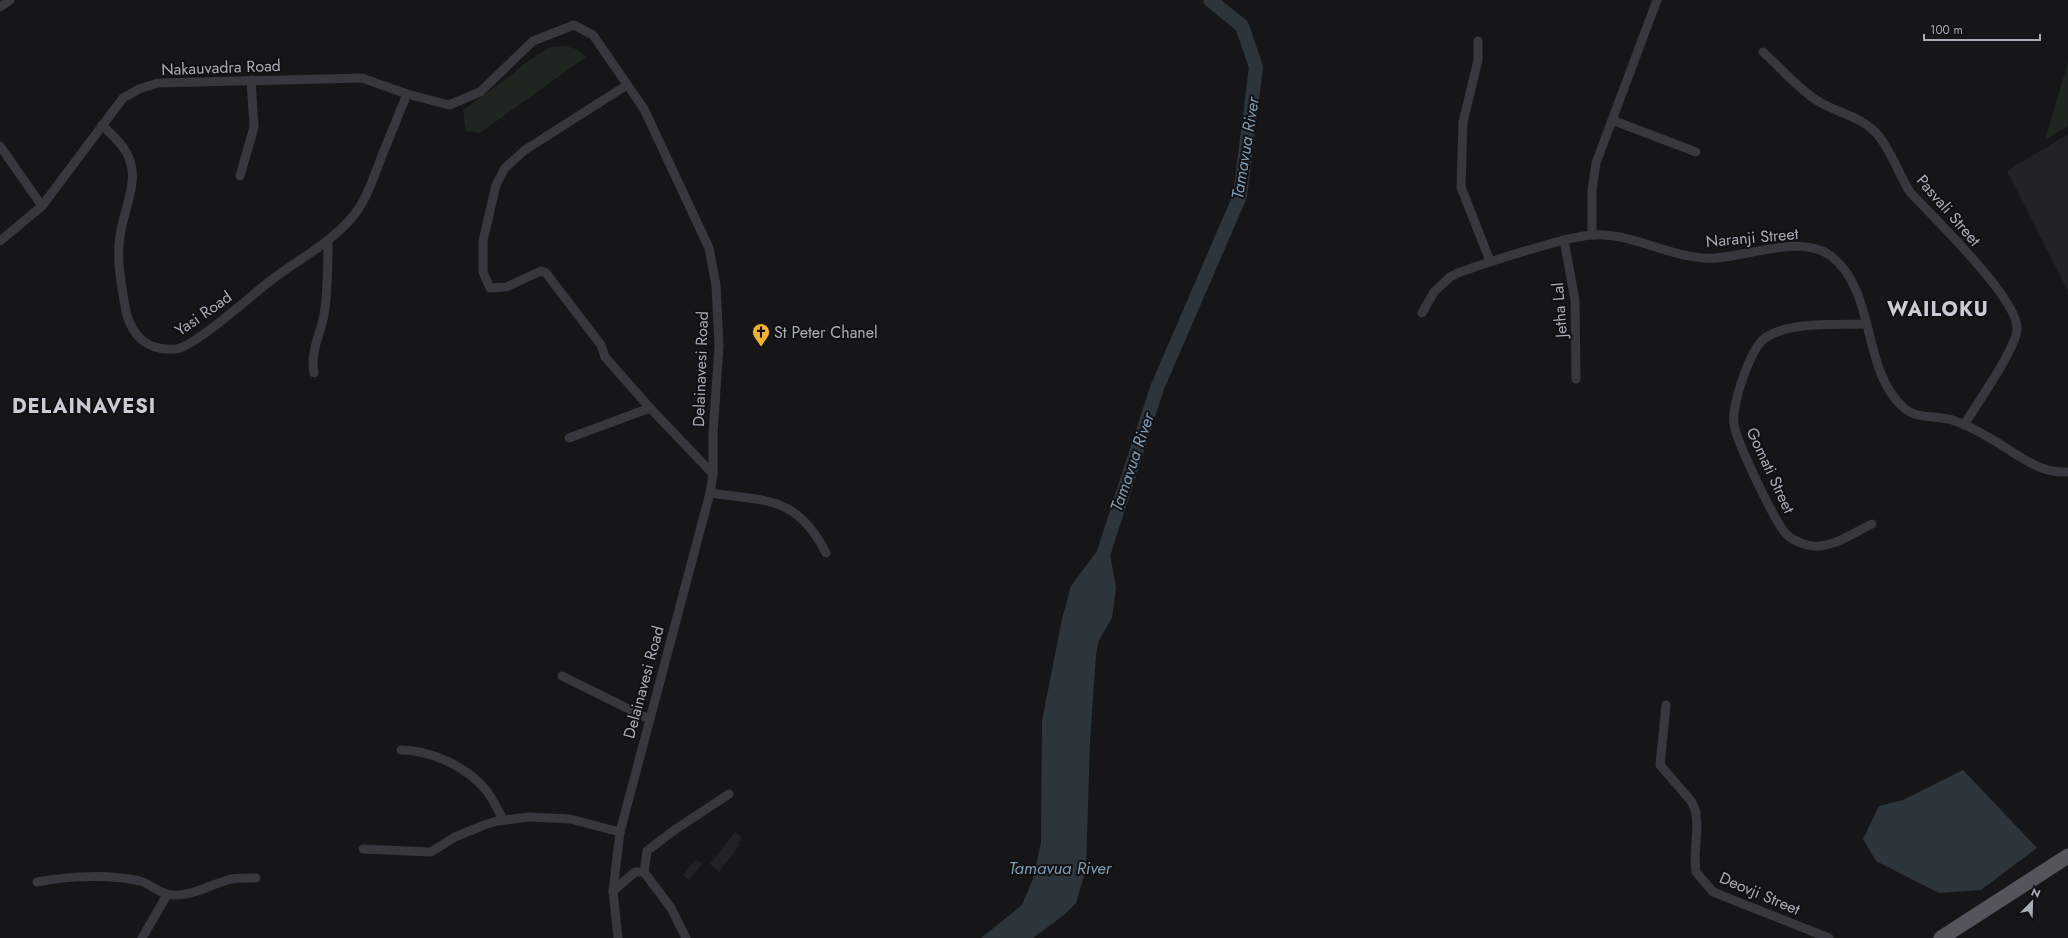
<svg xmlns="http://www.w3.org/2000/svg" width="2068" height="938" font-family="Jost,sans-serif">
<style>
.built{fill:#222225}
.green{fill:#1e261f}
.water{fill:#2c353c}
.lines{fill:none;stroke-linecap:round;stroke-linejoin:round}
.river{stroke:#2c353c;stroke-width:14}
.street{stroke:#37383d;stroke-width:9}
.primary{stroke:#53555c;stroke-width:15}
.labels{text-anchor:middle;stroke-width:4;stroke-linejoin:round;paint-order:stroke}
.street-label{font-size:16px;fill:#a8adb8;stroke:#111113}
.poi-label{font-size:16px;fill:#a8adb8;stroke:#111113;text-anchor:start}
.water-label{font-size:17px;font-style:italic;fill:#7f9bb3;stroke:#111113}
.district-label{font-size:20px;font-weight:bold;letter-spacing:1px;fill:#c9ccd4;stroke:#111113}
</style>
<rect width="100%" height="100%" fill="#161618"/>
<!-- built -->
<g class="built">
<path d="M2068,134v157l-61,-120z"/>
<path d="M735,832l7,6 -4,5 1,3 -20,26 -9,-8z"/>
<path d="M696,859l6,5 -13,16 -6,-5z"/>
</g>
<!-- green -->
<g class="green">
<path d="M565,46l11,3 10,8 -106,76 -14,-2 -3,-21 51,-37 10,-9 26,-17z"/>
<path d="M2068,62v64l-23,14z"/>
</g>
<!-- water -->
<g class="water">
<path d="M1107,538l9,49 -4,31 -14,24 -2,14 -6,84 -4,129 -10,34 -12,12 -31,23h-52l41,-33 11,-26 8,-36 1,-122 20,-102 9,-33z"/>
<path d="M1963,770l74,78 -56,42 -42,3 -63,-32 -13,-22 16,-33 24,-6z"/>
</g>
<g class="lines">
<!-- river -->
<path class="river" d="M1103,555l54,-167 83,-192 16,-129 -14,-41 -32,-26"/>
<!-- street -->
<g class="street">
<path d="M0,7l10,-7"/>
<path d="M1478,41v19l-15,62 -2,65 29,74"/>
<path d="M1763,52c17,15 36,38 55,49 19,12 43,15 59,33 14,16 21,39 33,58 22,24 110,108 107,138 -2,20 -41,75 -53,95"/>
<path d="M627,85l-102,65 -20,18 -9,17 -13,56v31l7,16 16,-1 35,-16 5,2 55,72 4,12 45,51 63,66"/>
<path d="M1612,120l84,32"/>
<path d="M102,125c7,7 15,14 21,22 21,29 1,58 -3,89 -4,25 2,52 6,76 7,26 22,39 50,37 19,-2 80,-58 98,-71 28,-21 62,-38 83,-67 12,-17 18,-38 26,-58 8,-20 16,-39 24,-59"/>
<path d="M0,146l42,60"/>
<path d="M240,176l14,-49 -3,-47"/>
<path d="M1592,235v-45l4,-27 61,-163"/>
<path d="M1564,240l11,60 1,79"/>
<path d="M0,241l42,-35 81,-108 16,-9 19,-6 204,-5 45,16 42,11 31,-13 53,-51 41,-16 19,10 51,74 65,139 7,37 3,61 -6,87v41l-3,19 -90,339 -7,59 5,47"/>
<path d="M1422,313l12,-21 16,-15 8,-4c27,-10 53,-18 81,-26 17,-5 36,-11 54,-12 40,-3 81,26 123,23 33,-2 86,-24 115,-2 46,36 30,113 72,151 15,14 34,7 52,14 12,4 23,10 33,16 26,14 49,37 80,35"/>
<path d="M1866,324c-28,1 -77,-3 -101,14 -15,11 -34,68 -31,86 2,17 41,98 52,110 5,5 14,9 21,11 23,6 45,-12 65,-21"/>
<path d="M314,373c-4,-22 6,-37 10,-58 4,-25 4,-50 4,-74"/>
<path d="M569,438l81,-30"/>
<path d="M710,493c57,8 87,3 116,60"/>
<path d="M562,676l87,43"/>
<path d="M1666,705l-6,60 32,37 4,11 1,13 -2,33 1,13 17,20 116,46"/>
<path d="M401,750c30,0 66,17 85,40 7,9 12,20 17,30"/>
<path d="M363,849l68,3 24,-15 29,-12 13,-4 32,-4 41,2 50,13"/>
<path d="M644,872l27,36 15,30"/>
<path d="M37,882c31,-6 72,-8 103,-1 12,3 20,14 33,14 20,1 39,-11 58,-16 8,-1 17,-1 25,-1"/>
<path d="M613,891l22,-19h9l3,-21 26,-20 56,-37"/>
<path d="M142,938l25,-43"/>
</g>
<!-- primary -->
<path class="primary" d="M1941,938l127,-82"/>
</g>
<!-- icons -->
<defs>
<g id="church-pin" transform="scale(0.9)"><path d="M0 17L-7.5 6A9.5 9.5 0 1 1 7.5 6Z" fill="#f2b134" stroke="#111113"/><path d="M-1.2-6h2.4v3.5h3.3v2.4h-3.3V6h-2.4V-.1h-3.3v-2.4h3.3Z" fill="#111"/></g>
</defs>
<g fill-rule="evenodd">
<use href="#church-pin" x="761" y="332"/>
</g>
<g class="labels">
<!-- street labels -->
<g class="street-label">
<text transform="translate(221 67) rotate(-2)" y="6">Nakauvadra Road</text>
<text transform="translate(1949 210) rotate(49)" y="6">Pasvali Street</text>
<text transform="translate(1752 237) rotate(-5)" y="6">Naranji Street</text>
<text transform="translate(1559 310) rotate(-94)" y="6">Jetha Lal</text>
<text transform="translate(203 313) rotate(-35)" y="6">Yasi Road</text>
<text transform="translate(700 369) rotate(-88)" y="6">Delainavesi Road</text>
<text transform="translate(1771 470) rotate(65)" y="6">Gomati Street</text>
<text transform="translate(643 682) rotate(-75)" y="6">Delainavesi Road</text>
<text transform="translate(1760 893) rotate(23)" y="6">Deovji Street</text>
</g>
<!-- poi labels -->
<g class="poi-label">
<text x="774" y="338">St Peter Chanel</text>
</g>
<!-- water labels -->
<g class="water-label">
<text transform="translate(1245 148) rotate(-81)" y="6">Tamavua River</text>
<text transform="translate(1132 462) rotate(-71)" y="6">Tamavua River</text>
<text x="1060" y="874">Tamavua River</text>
</g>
<!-- district labels -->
<g class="district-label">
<text x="1938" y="316">WAILOKU</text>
<text x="84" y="413">DELAINAVESI</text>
</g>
</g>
<!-- north arrow -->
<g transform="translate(2032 902) rotate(23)" stroke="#111113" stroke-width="3" paint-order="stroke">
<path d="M0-3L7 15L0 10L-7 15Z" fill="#a8adb8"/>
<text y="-6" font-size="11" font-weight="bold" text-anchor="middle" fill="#a8adb8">N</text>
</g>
<!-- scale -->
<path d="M1924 34v6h116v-6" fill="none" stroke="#a8adb8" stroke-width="2"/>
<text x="1930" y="34" font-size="12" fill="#a8adb8" stroke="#111113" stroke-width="3" paint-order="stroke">100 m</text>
</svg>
